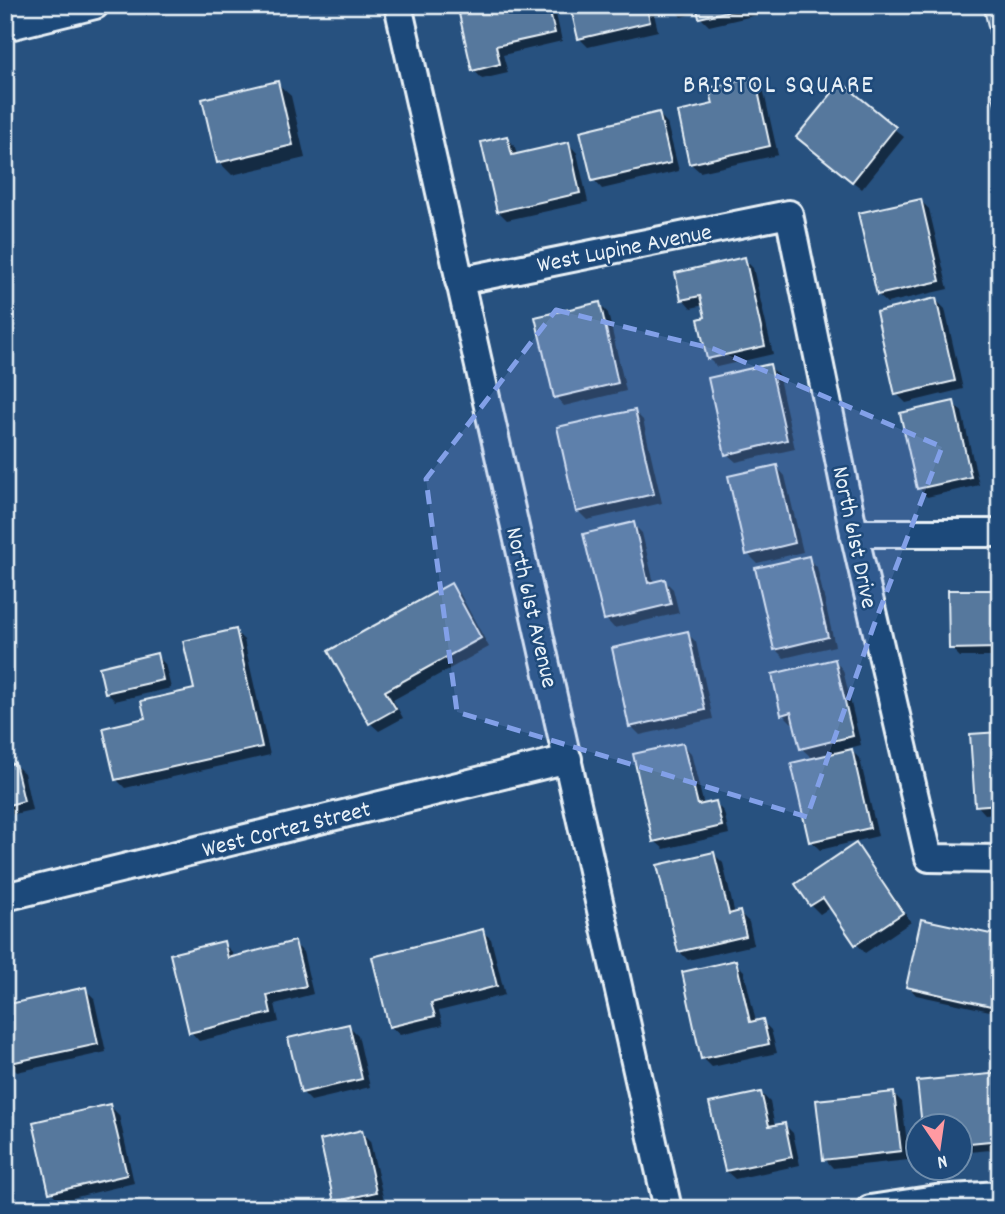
<svg xmlns="http://www.w3.org/2000/svg" width="1005" height="1214" font-family="Dekko,sans-serif">
<style>
.shadow{fill:#0007}
.building{fill:#57789d;stroke:#e8f1f8;stroke-width:2}
.lines{fill:none;stroke-linecap:round;stroke-linejoin:round}
.minor-casing{stroke:#e8f1f8;stroke-width:32}
.minor{stroke:#1f4a7a;stroke-width:26}
.marked{fill:#82a0e8;fill-opacity:0.2;stroke:#82a0e8;stroke-width:5;stroke-dasharray:14 9;stroke-linejoin:round}
.labels{text-anchor:middle;stroke-width:5;stroke-linejoin:round;paint-order:stroke}
.street-label{font-size:24px;fill:#e8f1f8;stroke:#1f4a7a}
.neighbourhood-label{font-size:26px;letter-spacing:2px;fill:#e8f1f8;stroke:#1f4a7a}
</style>
<rect width="100%" height="100%" fill="#27517f"/>
<filter id="ink" filterUnits="userSpaceOnUse"><feTurbulence type="fractalNoise" baseFrequency=".0143" numOctaves="2"/><feDisplacementMap in="SourceGraphic" scale="14" xChannelSelector="R" yChannelSelector="G"/><feConvolveMatrix kernelMatrix="1 2 1 2 8 2 1 2 1" color-interpolation-filters="sRGB"/></filter>
<g filter="url(#ink)">
<!-- shadow -->
<g class="shadow">
<path d="M459,5h95l8,36 -59,14 5,18 -26,6 -8,-9z"/>
<path d="M572,5h80l6,26 -70,16 -9,-9z"/>
<path d="M672,5h92l2,8 -57,13 -9,-9 -1,-5 -18,5z"/>
<path d="M754,79l9,9 15,67 -78,17 -9,-8z"/>
<path d="M277,83l14,13 14,62 -73,17 -13,-13z"/>
<path d="M841,85l63,52 -42,52 -55,-43z"/>
<path d="M659,114l8,9 12,48 -77,18 -8,-9z"/>
<path d="M507,138l8,9 2,9 52,-12 8,9 11,49 -81,18 -9,-9z"/>
<path d="M920,200l9,9 19,80 -61,14 -9,-8z"/>
<path d="M744,259l9,9 20,86 -56,13 -9,-9 -1,-40 -3,-13 -13,3 -8,-9z"/>
<path d="M936,300l9,9 18,80 -57,14 -9,-9z"/>
<path d="M599,304l9,9 18,78 -62,15 -8,-9z"/>
<path d="M769,366l9,8 17,75 -59,13 -9,-8z"/>
<path d="M953,403l9,9 17,73 -52,12 -8,-9z"/>
<path d="M635,412l8,8 19,83 -75,17 -9,-9z"/>
<path d="M777,467l8,9 18,76 -46,11 -9,-9z"/>
<path d="M633,524l9,9 12,50 11,-2 8,8 6,24 -65,15 -8,-9z"/>
<path d="M808,558l9,9 18,79 -51,12 -9,-9z"/>
<path d="M451,585l9,9 29,53 -96,53 10,18 -24,13 -9,-8 -39,-72z"/>
<path d="M1000,591v66h-40l-9,-9z"/>
<path d="M235,631l9,9 26,115 -145,33 -9,-9 31,-59 49,-29z"/>
<path d="M687,633l9,9 17,77 -73,16 -9,-9z"/>
<path d="M156,655l9,9 6,24 -56,13 -9,-9z"/>
<path d="M835,661l8,9 18,75 -12,3 11,11 18,77 -58,14 -9,-9 2,-82 -12,-11 -6,-26 -3,1 -9,-9z"/>
<path d="M1000,734v79l-15,1 -8,-9z"/>
<path d="M683,745l8,8 13,53 11,-3 9,9 5,22 -65,15 -9,-8z"/>
<path d="M15,765l9,8 8,37 -27,6v-49z"/>
<path d="M856,845l8,9 47,68 -46,31 -8,-9 -26,-37 -11,7 -9,-9z"/>
<path d="M714,854l9,9 12,52 5,-2 9,9 5,23 -66,15 -9,-9z"/>
<path d="M482,931l9,8 14,56 -66,16 4,14 -43,10 -9,-8 -17,-69z"/>
<path d="M1000,938l-1,75 -83,-18 -8,-9z"/>
<path d="M223,943l9,9 1,6 61,-15 9,9 10,42 -38,10 4,18 -80,19 -8,-9z"/>
<path d="M735,962l9,9 12,51 6,-1 9,9 6,23 -65,14 -9,-9z"/>
<path d="M85,989l9,9 12,54 -89,20 -9,-8h-3v-57z"/>
<path d="M349,1026l9,9 12,52 -59,14 -9,-9z"/>
<path d="M1000,1075v74l-40,4v-27h-36l-5,-44z"/>
<path d="M761,1093l9,9 5,25 9,-3 9,9 7,32 -65,14 -9,-8z"/>
<path d="M893,1093l9,9 7,58 -76,8 -8,-9z"/>
<path d="M110,1106l9,9 15,68 -74,18 -9,-9z"/>
<path d="M361,1132l9,9 14,60 -41,8 -7,-8z"/>
</g>
<!-- building -->
<g class="building">
<path d="M457,5h91l7,28 -59,13 4,18 -28,7z"/>
<path d="M570,5h76l4,17 -72,17z"/>
<path d="M696,5h60l-57,13z"/>
<path d="M983,5h17v54l-4,1z"/>
<path d="M755,77l15,69 -81,18 -11,-52 35,-8 -4,-16z"/>
<path d="M278,81l15,64 -76,18 -15,-64z"/>
<path d="M841,82l55,45 -44,55 -56,-45z"/>
<path d="M1000,94v31l-7,-30z"/>
<path d="M659,112l12,51 -79,18 -12,-50z"/>
<path d="M507,136l5,19 57,-13 11,51 -83,19 -16,-70z"/>
<path d="M921,199l19,82 -63,14 -19,-82z"/>
<path d="M745,257l20,89 -58,13 -9,-40 7,-2 -5,-21 -19,4 -6,-27z"/>
<path d="M936,298l19,83 -60,14 -19,-83z"/>
<path d="M600,302l18,81 -64,15 -19,-81z"/>
<path d="M770,364l17,76 -62,15 -17,-77z"/>
<path d="M954,401l17,76 -54,12 -17,-76z"/>
<path d="M635,410l19,84 -78,18 -19,-85z"/>
<path d="M777,465l18,78 -49,12 -18,-79z"/>
<path d="M634,522l14,61 17,-4 6,25 -67,16 -21,-86z"/>
<path d="M809,556l19,81 -54,13 -19,-82z"/>
<path d="M451,583l30,55 -96,53 11,18 -27,15 -41,-73z"/>
<path d="M948,590h52v58l-51,1z"/>
<path d="M236,629l26,118 -147,33 -12,-52 42,-10 -4,-17 53,-12 -11,-48z"/>
<path d="M688,631l17,79 -76,17 -17,-79z"/>
<path d="M157,653l6,27 -58,13 -6,-26z"/>
<path d="M835,659l18,77 -53,13 -9,-37 -10,3 -9,-41z"/>
<path d="M1000,732v72l-25,2 -5,-72z"/>
<path d="M683,743l15,62 18,-4 6,25 -69,16 -20,-88z"/>
<path d="M852,749l18,79 -61,14 -18,-79z"/>
<path d="M15,763l9,38 -19,5v-41z"/>
<path d="M856,843l47,70 -48,32 -32,-47 -13,8 -15,-22z"/>
<path d="M714,852l15,62 11,-3 6,25 -68,16 -21,-87z"/>
<path d="M921,919l79,17v27l-9,43 -85,-19z"/>
<path d="M483,929l14,57 -66,17 4,13 -46,11 -17,-70z"/>
<path d="M224,941l4,17 67,-17 11,45 -39,9 4,18 -82,20 -19,-79z"/>
<path d="M736,960l14,62 13,-3 6,25 -68,15 -19,-87z"/>
<path d="M86,987l12,57 -92,20 -1,-59z"/>
<path d="M349,1024l13,55 -61,14 -13,-55z"/>
<path d="M1000,1073v67l-40,4v-18h-38l-5,-45z"/>
<path d="M761,1092l8,34 16,-3 7,34 -67,14 -16,-68z"/>
<path d="M894,1092l7,59 -78,9 -7,-60z"/>
<path d="M110,1104l17,71 -78,18 -16,-71z"/>
<path d="M362,1130l14,62 -42,10 -14,-62z"/>
</g>
<g class="lines">
<!-- minor casing -->
<g class="minor-casing">
<g id="minor">
<path d="M398,5l270,1204"/>
<path d="M5,27l90,-22"/>
<path d="M459,281l330,-67 65,319 75,325 71,1"/>
<path d="M854,533h146"/>
<path d="M5,897l563,-138"/>
<path d="M870,1209l66,-10 64,-4"/>
</g>
</g>
<!-- minor -->
<use href="#minor" class="minor"/>
</g>
</g>
<!-- marked area -->
<path class="marked" d="M556,310l158,39 228,98 -68,178 -67,192 -350,-105 -31,-233z"/>
<g class="labels">
<!-- street labels -->
<g class="street-label">
<text transform="translate(624 247) rotate(-11)" y="8">West Lupine Avenue</text>
<text transform="translate(856 537) rotate(78)" y="8">North 61st Drive</text>
<text transform="translate(533 607) rotate(77)" y="8">North 61st Avenue</text>
<text transform="translate(286 828) rotate(-14)" y="8">West Cortez Street</text>
</g>
<!-- neighbourhood labels -->
<g class="neighbourhood-label">
<text x="779" y="92">BRISTOL SQUARE</text>
</g>
</g>
<!-- margin -->
<rect width="1005" height="1214" fill="none" stroke="#1f4a7a" stroke-width="28"/>
<rect x="14" y="14" width="977" height="1186" fill="none" stroke="#e8f1f8" stroke-width="2.5" filter="url(#ink)"/>
<!-- north arrow -->
<g transform="translate(939 1147) rotate(167)"><circle r="33" fill="#1f4a7a" stroke="#6f8dac" stroke-width="2"/>
<path d="M0-5L12 26L0 18L-12 26Z" fill="#ff9aa2"/>
<text y="-10" font-size="19" font-weight="bold" text-anchor="middle" fill="#e8f1f8">N</text>
</g>
</svg>
